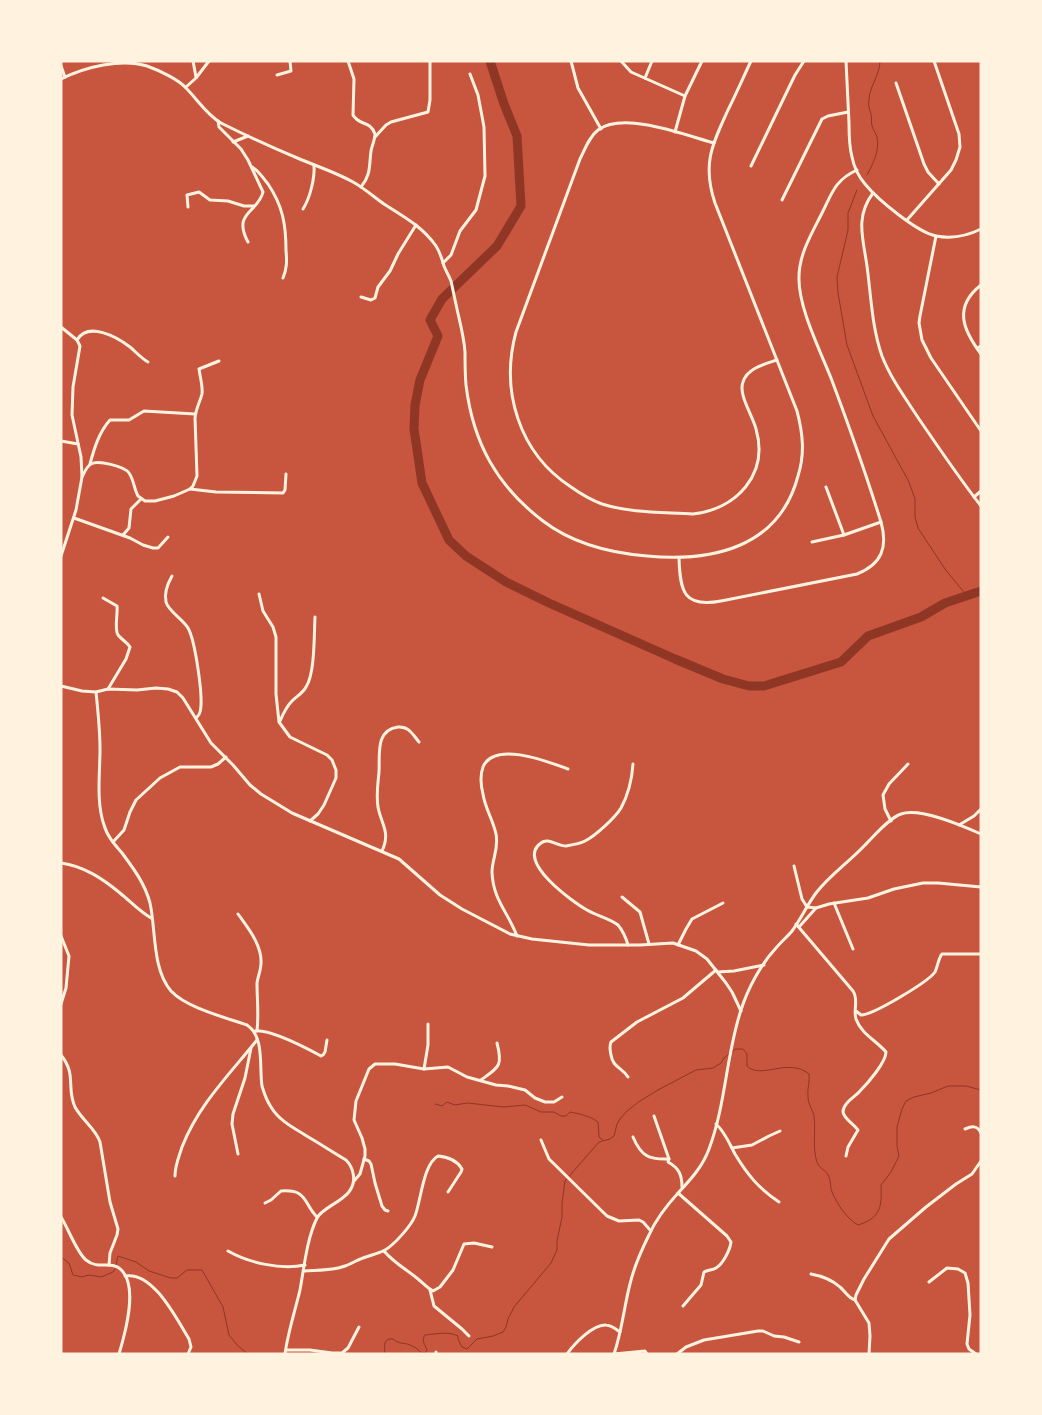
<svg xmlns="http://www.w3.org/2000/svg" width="1042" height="1415" font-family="'Open Sans',sans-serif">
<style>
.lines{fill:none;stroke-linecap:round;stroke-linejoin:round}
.stream{stroke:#8f3625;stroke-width:1}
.river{stroke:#8f3625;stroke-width:9}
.minor{stroke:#fff3e0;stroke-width:3}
</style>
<rect width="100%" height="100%" fill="#c8553d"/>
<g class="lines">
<!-- stream -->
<g class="stream">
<path d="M867,175c6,-11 13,-25 10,-38 -1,-4 -4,-7 -5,-11 -1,-4 0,-8 -1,-12 -2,-6 -3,-9 -2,-15 1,-14 11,-24 11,-38"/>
<path d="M857,190l-9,23v17l-11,47 1,16 9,52 26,71 36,66 6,17v18l3,11 27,41 22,27"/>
<path d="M732,1052l3,-3h8l4,5v12c14,14 41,-9 62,8 1,8 -2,15 -1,23 0,7 5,13 6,19 2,14 -2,32 3,46 2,7 10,8 12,15 2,4 1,10 3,15 5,12 15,27 26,33 23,-7 24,-19 23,-40l10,-13 8,-16 -2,-10v-19l5,-18 4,-8 8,-4 17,-4 17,-7h18l15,4"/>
<path d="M435,1104l7,2 5,-4 8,3 12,-2 37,4 21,-2 16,7h13l7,4h5l4,-4c10,2 20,4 28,10l1,15 4,3"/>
<path d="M61,1257l8,6 4,12 9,2 7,-2 12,2 12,-5 2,-3"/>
<path d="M116,1265l2,-9 18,6 13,9 22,7h6l10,-8h15l21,37 6,28 9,11 10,8"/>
<path d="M383,1354l2,-2c-1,-7 -1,-14 8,-13 6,6 13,3 19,7 4,1 7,5 10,7h3l2,-3c-2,-5 -6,-10 -2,-15 11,-1 23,-4 33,1v3l4,8 5,2 10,-10 16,-3 10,-4 3,-5 2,-8 6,-12 37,-44 6,-13v-9l5,-24v-14l3,-22 13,-15 21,-24 11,-3 4,-3 3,-12 3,-5 7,-8 13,-10 18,-11 38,-20 17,-2 8,-5 3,-5 5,-4"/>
</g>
<!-- river -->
<path class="river" d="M490,61l14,43 13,32 4,70 -24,40 -55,53 -12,21 8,16 -18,44 -5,25 -1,24 8,54 27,57 17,16 40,26 43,21 126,56 48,20 26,7h15l77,-24 27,-26 53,-19 24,-14 36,-12"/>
<!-- minor -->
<g class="minor">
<path d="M193,61l3,16"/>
<path d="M348,61l6,18 -1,36c6,11 17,5 22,19 0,6 -3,11 -4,17 -2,15 0,24 -10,36"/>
<path d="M571,61l7,27 23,41"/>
<path d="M621,61l10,11 54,24"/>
<path d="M846,61c1,21 2,41 3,62 0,11 0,23 3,34 2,10 7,20 13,27 13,16 52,48 71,52 16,3 31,0 45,-7"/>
<path d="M61,66l4,11"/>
<path d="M277,75l14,-4 -1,-10"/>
<path d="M645,78l7,-17"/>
<path d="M61,79c24,-12 60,-21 86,-13 11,4 31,13 39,22 11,11 21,27 35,35 26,13 54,26 81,37 17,7 35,13 51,22 11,6 21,15 31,22 19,12 39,23 52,42 4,6 6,13 8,20 2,5 5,10 7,15 2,9 4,19 6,28 3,14 7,28 8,43 0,11 0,22 1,33 7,58 31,101 77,136 30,23 67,32 104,35 65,6 132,-8 151,-80 7,-22 5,-42 -1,-65l-82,-208c-13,-39 -3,-58 13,-93 8,-16 15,-32 23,-49"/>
<path d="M896,83l28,81 4,8 11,12"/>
<path d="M186,87l10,-9 13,-17"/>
<path d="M218,121l1,6 22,22 7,11 15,32c-5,21 -31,20 -15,50"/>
<path d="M675,132l10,-36 17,-35"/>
<path d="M375,137l11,-12 5,-3 37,-10 2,-12v-39"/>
<path d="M233,142l15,-6"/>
<path d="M714,143c-29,-8 -90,-32 -116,-13 -9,7 -13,19 -18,29l-64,173c-16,59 3,121 55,155 10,7 20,13 31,17 28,9 61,8 91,10 44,-5 76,-40 63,-85 -3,-13 -18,-34 -13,-47 4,-14 22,-18 34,-22"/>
<path d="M751,166l44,-91 9,-14"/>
<path d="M252,167c7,4 11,11 16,17 15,22 18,41 18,67 1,10 1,17 -3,27"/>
<path d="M873,193c-18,24 -10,45 -6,73 4,30 5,62 15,90 9,23 24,43 37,63 20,29 40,59 62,87"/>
<path d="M782,200l40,-81 6,-3 20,-4"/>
<path d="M188,207l-1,-12 12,-3 11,8 18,1 16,5h10"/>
<path d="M303,209c7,-11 12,-31 11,-44"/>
<path d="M907,220l44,-50 5,-10 4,-13 -1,-13 -25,-73"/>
<path d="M936,236l-16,80 -1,7 3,17 9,18 50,73"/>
<path d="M443,263l8,-8 9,-24 16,-21 9,-34 -1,-49 -6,-32 -8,-21"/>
<path d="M981,285c-28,22 -18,45 0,69"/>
<path d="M361,297l10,3 4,-2 3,-11 12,-16 8,-17 18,-29"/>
<path d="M61,327l16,13 3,6 -7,41 -1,28 9,42 1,20 -6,33 -15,46"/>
<path d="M77,340c11,-19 40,-3 53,7 6,5 11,11 18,15"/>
<path d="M977,348l4,-2"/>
<path d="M61,441l17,3"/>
<path d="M90,464c4,-15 9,-32 20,-44h19l15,-9 51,3"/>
<path d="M82,477c2,-4 5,-11 9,-13 7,-4 33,2 38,9 5,7 5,16 9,23l7,5h10l19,-5 16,-7 3,-3 4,-10 -2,-58c1,-10 5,-16 7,-24 1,-8 -2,-17 -3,-25l20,-8"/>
<path d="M826,487l18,48"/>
<path d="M190,489l26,3 67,1 2,-3 1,-16"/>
<path d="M974,497l7,-6"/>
<path d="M74,518l56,20 13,7 10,3h5l10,-11"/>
<path d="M123,535l6,-7 2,-19 10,-10"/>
<path d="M812,542l32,-7 37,-13"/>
<path d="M679,558c1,34 5,50 42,43l136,-27c25,-10 31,-27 24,-52 -15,-48 -32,-96 -50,-144 -11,-28 -33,-71 -32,-101 0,-23 13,-44 23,-64 10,-20 13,-33 35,-43"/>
<path d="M172,576c-4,7 -8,17 -6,26 2,9 17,17 22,26 7,12 16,71 12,84 -1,4 -2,4 -4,6"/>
<path d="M259,594l4,17 10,16 3,10v57l3,28 11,15 37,18 5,5 4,10v8l-12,27 -6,9 -8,7"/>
<path d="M103,598l14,8c1,8 -3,23 1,29 4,5 9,7 12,12l-4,12 -18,30"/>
<path d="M61,686l21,5 14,1c2,19 4,38 4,57 0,24 -4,53 4,76 3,11 11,20 18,28 12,16 23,31 28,50 6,27 2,66 21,88 16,17 53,26 76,34 18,12 12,42 15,61 2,7 5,15 9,21 9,15 25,22 39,31 12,7 24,15 36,22 4,4 6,8 7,13 6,26 -29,31 -36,45 -10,20 -13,50 -17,72 -5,21 -12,42 -15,64"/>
<path d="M96,692l12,-3 29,1 19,-2 12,1 9,3 6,6 28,45 22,22 17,20 11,9 31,19 107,46 41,36 22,14 48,25 22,5 57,6h51l33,-2 23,8 11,8 19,24 6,9 9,19"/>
<path d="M280,721c3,-7 7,-15 12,-20 5,-5 11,-8 14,-14 9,-13 8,-52 9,-70"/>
<path d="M891,821l-6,-12 -2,-14 6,-11 19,-20"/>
<path d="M959,825l15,-9 7,-7"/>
<path d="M113,842l11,-12 6,-18 6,-12 24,-22 20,-11h31l7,-3 8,-7"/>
<path d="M382,851c9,-19 -1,-27 -4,-44 -2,-12 0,-24 1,-35 1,-17 -4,-42 19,-45 11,-1 15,8 21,15"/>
<path d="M61,863c23,3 42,16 59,30 11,9 19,18 31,25"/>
<path d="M794,866l8,33 5,8 9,1 13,-4 39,-6 26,-9 29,-6h15l43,4"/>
<path d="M622,897l18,15 9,32"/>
<path d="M834,903l19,46"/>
<path d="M238,914c10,14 24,31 23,49 0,7 -3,13 -4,20 0,16 2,32 0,48"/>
<path d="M796,924l57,67c6,9 0,18 3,28 5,15 21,22 30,33 0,10 -18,31 -26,39 -5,6 -17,12 -17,21 1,7 11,12 15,18l-10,17 -2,9"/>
<path d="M799,927l17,-19"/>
<path d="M61,936l8,20 -3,32 -5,16"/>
<path d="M517,936c-9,-24 -24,-36 -25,-64 0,-13 7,-23 4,-38 -3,-14 -11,-26 -13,-40 -2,-8 -3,-19 0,-27 11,-27 66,-5 85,2"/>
<path d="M628,945c-2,-7 -5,-14 -10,-20 -9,-7 -21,-9 -31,-15 -14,-8 -72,-49 -46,-67 7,-6 16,3 25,3 6,-1 13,-2 19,-5 10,-5 30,-23 36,-33 7,-13 11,-29 12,-44"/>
<path d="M678,945l8,-16 6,-10 31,-16"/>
<path d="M718,972l16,-1 30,-6"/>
<path d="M856,1011l5,4c12,0 67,-33 74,-43 3,-6 3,-13 7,-18h39"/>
<path d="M255,1031c16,-2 51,17 66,25l2,-1 2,-3 2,-12"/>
<path d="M61,1055c16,20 5,32 14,52 7,13 21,22 25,35l10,60 8,27 -1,6 -7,18 -1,12"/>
<path d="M424,1069l4,-24v-21"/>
<path d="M628,1077c-6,-10 -15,-9 -17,-22 -1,-5 -2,-8 0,-13l26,-20 46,-24 33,-28"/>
<path d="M481,1080c18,-13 22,-14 16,-37"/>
<path d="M654,1116l15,43"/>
<path d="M716,1124c9,8 13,19 19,30 12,20 24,35 44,48"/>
<path d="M965,1129c7,-3 12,-4 16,4"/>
<path d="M633,1137c8,19 16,23 36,22l-1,3c11,6 14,13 14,25"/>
<path d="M541,1140l8,19 58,57 12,5 20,-1 4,2 8,9"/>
<path d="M732,1148l20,-3 17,-9 11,-5"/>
<path d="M238,1154l-6,-30 1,-10 12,-36 6,-30"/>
<path d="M364,1159l5,2 2,3 4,19 7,23 3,4 3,1"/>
<path d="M175,1176c0,-11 4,-19 7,-29 17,-43 47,-72 75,-107"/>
<path d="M354,1181l6,-7 5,-18v-7l-3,-11 -8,-18 2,-19 13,-32 6,-5h20l29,5 24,-2 19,10 29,8 12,1 17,4 10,8 10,4h9l8,-5"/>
<path d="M678,1193l49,43 4,6c-1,8 -8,22 -15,26 -3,2 -8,2 -12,4l-3,13 -18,21"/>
<path d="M265,1203l6,-3 10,-9c27,-2 22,12 36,26"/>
<path d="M61,1217c7,11 16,36 25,43 12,10 23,1 33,8 21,15 6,66 0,86"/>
<path d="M228,1251c21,12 53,19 77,14"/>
<path d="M384,1251c10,12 22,18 34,28 5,4 9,9 15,12l7,-4 13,-17 11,-26 10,-1 18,4"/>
<path d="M304,1271c13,-1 28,0 41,-5 6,-2 12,-6 18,-8 7,-3 15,-4 22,-8 9,-5 26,-24 30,-34 6,-15 8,-52 23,-60 10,1 19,4 24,13l-1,3 -13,20"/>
<path d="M811,1274c11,2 20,5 29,13 5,4 8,11 15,13"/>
<path d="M125,1276c28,-5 51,42 64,63l2,8 -3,7"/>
<path d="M929,1282l18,-14 11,1 7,4 3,10 2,32 -3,29 2,5 7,5"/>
<path d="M430,1290l4,16 28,23 7,7"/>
<path d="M286,1350h24l22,3h10l6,-5 11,-21"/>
<path d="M436,1354v-2"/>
<path d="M567,1354c7,-10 26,-30 39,-29 5,0 10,4 14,7"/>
<path d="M614,1354c8,-23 10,-47 16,-70 4,-17 11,-33 19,-49 7,-16 18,-30 30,-43 12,-13 24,-26 30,-43 17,-45 17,-94 32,-139 7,-22 20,-46 35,-62 5,-6 11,-11 16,-17 9,-12 15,-26 24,-38 14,-18 33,-31 48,-47 10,-10 25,-28 37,-32 19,-7 62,12 80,20"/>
<path d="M614,1354l31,-3 2,3"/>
<path d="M677,1354l9,-7 18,-7 54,-9h5l11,5 10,1 15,5"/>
<path d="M869,1354l1,-18 -1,-13 -14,-23 1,-5 8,-16 25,-40 37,-32 30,-23 16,-10 9,-13"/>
</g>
</g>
<!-- border -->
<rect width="1042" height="1415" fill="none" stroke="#fff3e0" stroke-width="125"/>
</svg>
